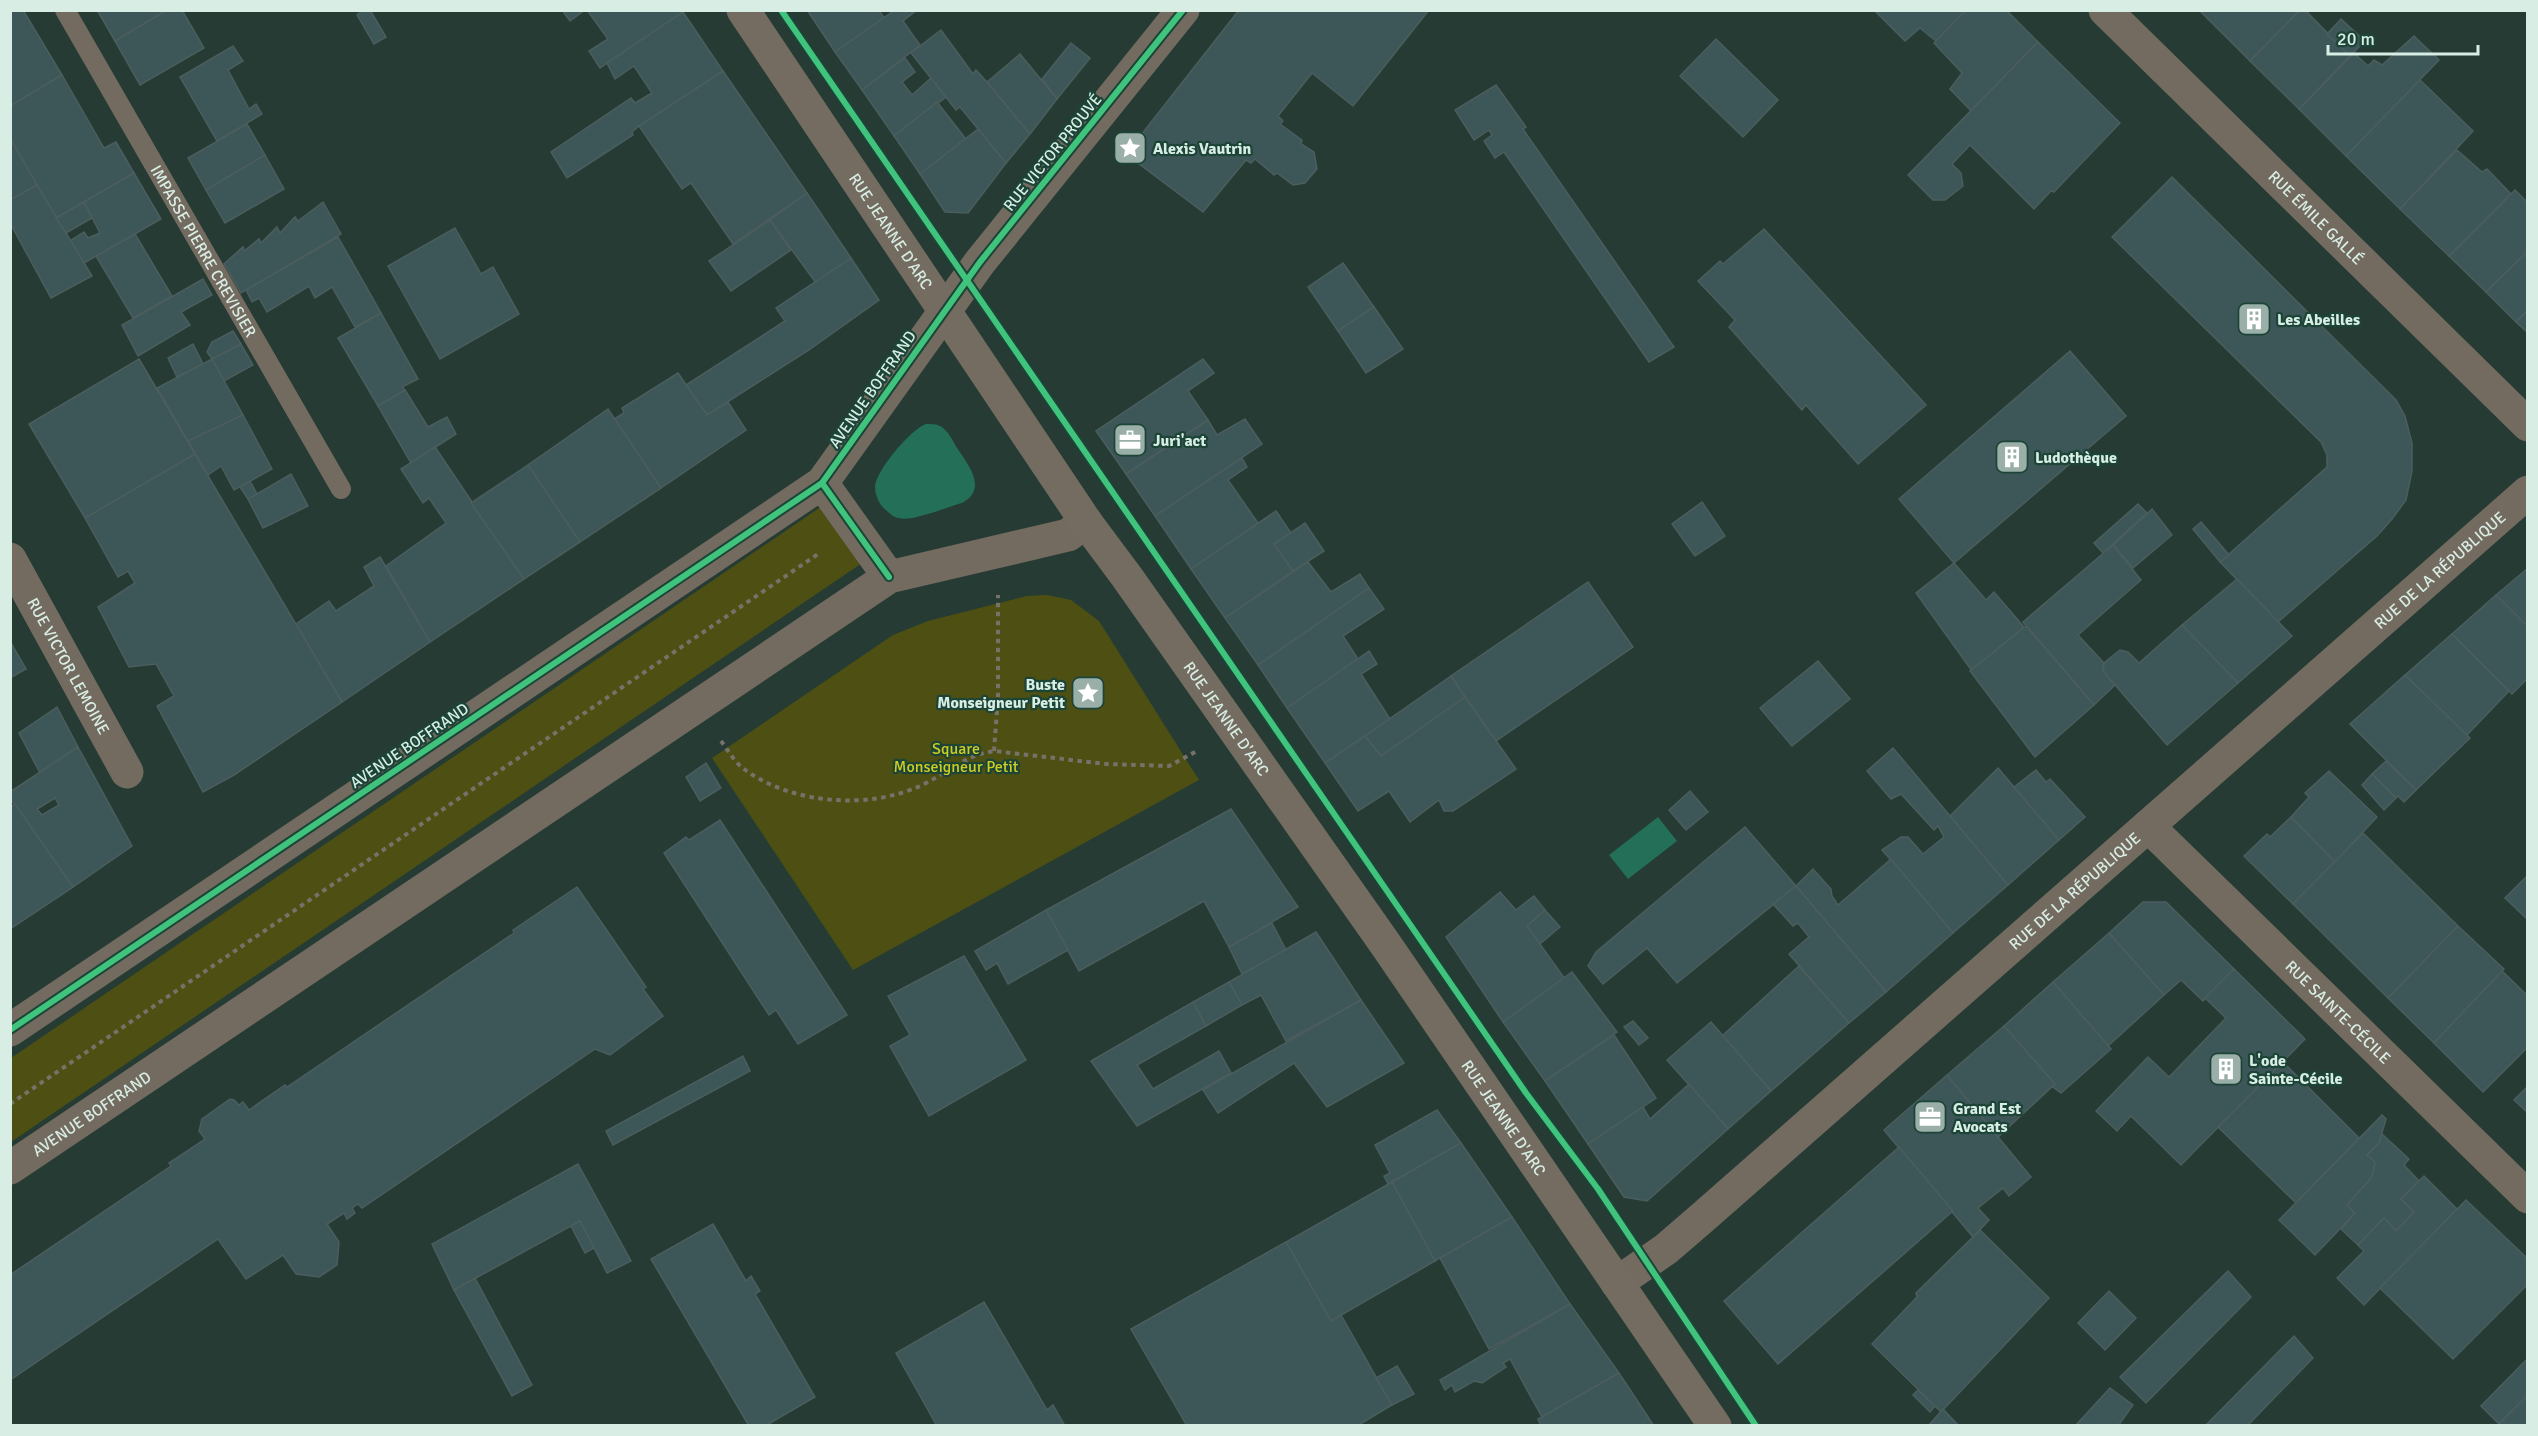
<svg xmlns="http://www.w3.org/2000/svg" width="2538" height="1436" font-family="Signika,sans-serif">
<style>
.green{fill:#4d5012}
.water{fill:#236f58}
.building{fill:#3d5758;stroke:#4c5d5d;stroke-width:1.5;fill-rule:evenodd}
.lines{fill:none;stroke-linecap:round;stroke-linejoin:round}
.path{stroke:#76726a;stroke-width:4;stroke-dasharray:4.5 4.5;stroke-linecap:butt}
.lane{stroke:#746b60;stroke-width:20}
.street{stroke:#746b60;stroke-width:33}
.secondary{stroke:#746c60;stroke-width:33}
.cycleway-casing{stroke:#1c4437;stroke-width:10}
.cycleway{stroke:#40c37c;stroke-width:6}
.labels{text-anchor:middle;stroke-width:4.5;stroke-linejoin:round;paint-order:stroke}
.poi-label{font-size:16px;font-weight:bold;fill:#d8eee5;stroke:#1c4437;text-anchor:start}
.street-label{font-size:16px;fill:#d8eee5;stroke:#1c4437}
.park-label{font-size:16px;fill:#d0cf21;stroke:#1c4437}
</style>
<rect width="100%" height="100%" fill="#253b34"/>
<!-- green -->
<g class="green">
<path d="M825,504l40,57 -854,581v-84z"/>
<path d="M1047,595l24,5 28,21 100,159 -346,190 -141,-212 181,-123 35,-14 99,-25z"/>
</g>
<!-- water -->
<g class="water">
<path d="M926,424c5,0 10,0 14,2 8,4 13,15 17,22 12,18 31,41 5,55 -15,4 -50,19 -63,15 -4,0 -9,-4 -12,-7 -7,-5 -12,-15 -12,-24 1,-17 36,-58 51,-63z"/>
<path d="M1658,817l19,24 -49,38 -19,-24z"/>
</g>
<!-- building -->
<g class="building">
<path d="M10,10h13l39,65 -52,31z"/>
<path d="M97,10h70l-52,31z"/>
<path d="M167,10h15l22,38 -64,37 -25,-44z"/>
<path d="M363,10h7l16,27 -12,7 -17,-29z"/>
<path d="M562,10h23l-15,11z"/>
<path d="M587,10h95l1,2 -83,56 -11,-17 19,-12z"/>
<path d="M807,10h72l5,8 -49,34z"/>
<path d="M895,10h22l-14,11 17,24 -58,45 -27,-38z"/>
<path d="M1239,10h190l-76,96 -41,-33 -34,43 5,5 -3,3 22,16 -1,4 13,8 3,17 -12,14 -12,2 -16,-12 -3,2 -19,-16 -4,4 -5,-3 -43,52 -77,-58z"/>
<path d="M1874,10h92l-30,31 -16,-13 -15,13z"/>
<path d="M1966,10h40l32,32 -67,69 -21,-22 12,-16 -28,-30z"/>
<path d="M2199,10h101l-50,51z"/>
<path d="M2300,10h5l45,46 -51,53 -49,-48z"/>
<path d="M683,12l40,59 -84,55 -7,6 1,3 -66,43 -16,-26 80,-54 4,5 17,-10 -18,-27 -19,13 -8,-16z"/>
<path d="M2341,19l24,22 -15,15 -23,-22z"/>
<path d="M941,30l32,44 3,-4 11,12 43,52 -24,29 -46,-56 -4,3 -45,-57z"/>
<path d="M2414,36l25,24 -93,96 -47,-47 55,-56 14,13 6,-6 8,5z"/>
<path d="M1716,39l62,61 -35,37 -63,-61z"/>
<path d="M2038,42l82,81 -66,69 -3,-1 -17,18 -64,-64 -18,19 9,9 2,13 -18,14h-12l-25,-25z"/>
<path d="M1071,43l19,15 -33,41 -15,-20z"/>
<path d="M233,46l10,15 -15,9 21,39 7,-5 6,10 -45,27 -37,-64z"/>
<path d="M1020,54l37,45 -27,35 -43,-52z"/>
<path d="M905,58l10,14 -13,10 10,13 19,-17 15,19 -52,39 -32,-46z"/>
<path d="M723,71l84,122 -74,51 -42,-61 -9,6 -43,-63z"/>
<path d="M62,75l42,73 12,-6 18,31 -78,45 -46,-80v-32z"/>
<path d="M2420,80l53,51 -73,78 -54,-53z"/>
<path d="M1496,85l30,42 -3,2 151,218 -25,15 -145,-210 -9,6 -11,-17 8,-6 -3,-5 -15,10 -19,-30z"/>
<path d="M937,102l29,37 -46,35 -26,-38z"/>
<path d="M247,124l18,31 -59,35 -18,-32z"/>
<path d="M978,129l28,34 -38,50 -23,-1 -25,-38z"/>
<path d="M10,138l27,47 -27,15z"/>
<path d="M2457,150l25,22 5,-3 24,25 -62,62 -49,-47z"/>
<path d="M265,155l19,34 -59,34 -19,-33z"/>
<path d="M134,173l27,46 -77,44 -14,-22 14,-9 4,6 12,-5 -16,-31z"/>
<path d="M2172,177l224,223 9,16 7,27v28l-6,29 -14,19 -15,17 -99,86 -58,-60 107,-95v-12l-6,-13 -209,-205z"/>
<path d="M37,185l55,91 -41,22 -41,-75v-23z"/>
<path d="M2515,190l13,13v48l-42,41 -37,-36z"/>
<path d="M807,193l44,65 -35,25 -46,-63z"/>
<path d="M84,202l8,16 -26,15 -10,-15z"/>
<path d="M323,202l18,32 -100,59 -17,-29 19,-17 1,4 15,-12 2,4 16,-16 3,6 15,-16 3,4z"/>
<path d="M770,220l21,30 -60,41 -22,-30z"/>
<path d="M455,228l26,46 12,-7 26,47 -79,45 -52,-93z"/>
<path d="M1764,229l162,176 -68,59 -52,-59 -4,5 -73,-83 6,-7 -37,-39 22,-20 3,3z"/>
<path d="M135,234l37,62 -39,22 -37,-62z"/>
<path d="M338,237l43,76 -26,14 -23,-40 -17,11 -6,-12 -42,26 -8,-14 -7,4 -6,-12z"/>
<path d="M2528,251v59l-12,12 -30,-30z"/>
<path d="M851,258l28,42 -70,50 -102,65 -21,-30 99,-64 -9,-13z"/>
<path d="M1343,263l31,44 -36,24 -30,-44z"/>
<path d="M203,279l9,16 -31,17 9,13 -52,31 -16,-31z"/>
<path d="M1374,307l29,42 -37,24 -28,-42z"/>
<path d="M2528,310v23l-12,-11z"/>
<path d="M381,313l37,66 -16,8 3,3 -27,16 -40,-68z"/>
<path d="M233,331l8,13 -29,15 -5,-7 5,-10z"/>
<path d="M193,344l10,20 -26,13 -9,-19z"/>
<path d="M241,344l12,21 -29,16 -12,-22z"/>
<path d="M2070,351l56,65 -172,147 -55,-64z"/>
<path d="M139,359l56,95 -110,64 -56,-94z"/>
<path d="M212,359l31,56 -55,26 -31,-53z"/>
<path d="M1203,359l11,14 -26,18 20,29 -82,54 -30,-43z"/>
<path d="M678,373l29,42 21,-13 18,28 -85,58 -47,-69 10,-6 -2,-5z"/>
<path d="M405,390l23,37 19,-10 9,17 -45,29 -33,-57z"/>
<path d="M608,409l53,79 -81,54 -52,-77z"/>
<path d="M243,415l29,54 -38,21 -13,-24 -13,9 -20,-34z"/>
<path d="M1245,419l17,25 -107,72 -29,-42 82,-54 9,15z"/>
<path d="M435,447l89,132 -94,63 -44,-76 60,-43 -17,-25 -6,5 -22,-34z"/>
<path d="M195,454l147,248 -108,73 -31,17 -46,-86 17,-10 -18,-32 -27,3 -31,-60 37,-24 -7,-12 -10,6 -33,-59z"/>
<path d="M1242,458l5,9 -19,13 30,43 -67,46 -36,-53z"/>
<path d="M528,465l52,77 -56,37 -53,-76z"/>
<path d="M291,474l17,32 -45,22 -15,-29z"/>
<path d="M250,481l7,13 -9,5 -8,-12z"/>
<path d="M1702,502l23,34 -30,20 -23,-32z"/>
<path d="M2138,504l9,9 -44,40 -9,-10z"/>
<path d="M2152,509l20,26 -39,33 -20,-23z"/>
<path d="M1276,511l15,22 -17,11 19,27 -68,47 -34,-49z"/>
<path d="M2201,522l28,33 -9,7 -27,-33z"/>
<path d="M1305,523l19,28 -31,20 -19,-27z"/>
<path d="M2113,545l28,35 -63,55 26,28 -1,8 12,14 -21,20 -71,-83z"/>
<path d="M380,557l50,85 -88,60 -46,-78 33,-23 7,10 38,-25 -10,-19z"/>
<path d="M1308,562l23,30 29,-18 9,14 -111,77 -33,-47z"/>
<path d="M1954,563l32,37 8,-8 30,35 -52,44 -56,-78z"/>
<path d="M2528,568v59l-32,-32z"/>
<path d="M2237,579l55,57 -54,47 -56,-58z"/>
<path d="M1588,582l45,65 -137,94 -45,-65z"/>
<path d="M1369,588l15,21 -41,27 15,23 -71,49 -29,-43z"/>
<path d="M2496,595l32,32v51l-16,16 -60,-60z"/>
<path d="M2182,625l56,58 -71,62 -64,-74 1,-8 16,-13 8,2 11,11z"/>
<path d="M2026,626l68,79 -59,52 -65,-86z"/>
<path d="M2452,634l57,57 -42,44 -62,-60z"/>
<path d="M10,641l16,28 -16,9z"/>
<path d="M1369,651l8,13 -16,10 29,45 -65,44 -38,-55z"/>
<path d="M1818,661l32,38 -58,47 -32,-38z"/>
<path d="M2405,675l65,63 -54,52 -66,-66z"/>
<path d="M1451,676l14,21 -84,59 -16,-20z"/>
<path d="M1465,697l51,72 -63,42h-9l-5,-11 -29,22 -21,-31 -31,20 -33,-48 40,-27 16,20z"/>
<path d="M57,707l21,40 -38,26 -21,-40z"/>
<path d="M78,747l54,99 -59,41 -63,-89v-6zM55,798l4,7 -17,10 -5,-6z"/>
<path d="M1893,748l115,137 -55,48 -71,-83 19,-13h7l15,17 21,-17 -6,-11 -4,4 -33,-36 -10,5 -24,-28z"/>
<path d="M2386,761l30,29 -12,12 -6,-6 -2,2 -24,-24z"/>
<path d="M706,763l15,25 -21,13 -14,-24z"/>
<path d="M1998,768l61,72 -51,45 -58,-69z"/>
<path d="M2036,770l10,12 4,-3 35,38 -26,23 -45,-53z"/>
<path d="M2329,771l48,46 -42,45 -44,-45 18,-20 -4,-4z"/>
<path d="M2372,774l24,24 -12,12 -22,-25z"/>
<path d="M1690,791l18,21 -22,18 -17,-20z"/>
<path d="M15,804l58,83 -63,42v-122z"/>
<path d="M1231,809l67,98 -69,40 -25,-46 -125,70 -33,-61z"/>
<path d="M2291,817l44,45 -42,42 -49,-48 23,-22 3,3z"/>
<path d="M720,820l127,195 -49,29 -22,-34 -7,5 -105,-162 22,-16 3,3z"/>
<path d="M1745,827l51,59 -119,97 -30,-35 -44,36 -15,-18 8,-14z"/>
<path d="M2363,833l95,93 -70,72 -95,-94z"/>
<path d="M1891,859l62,74 -67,59 -90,-106 17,-17 18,20 1,7 6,9z"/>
<path d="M2527,876l1,1v43l-23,-22z"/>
<path d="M1796,886l90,106 -37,31 -60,-69 20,-17 -11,-14 -5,3 -20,-22z"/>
<path d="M577,887l69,100 -3,2 20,27 -53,39 -15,-6 -233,159 -4,-4 -6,4 3,5 -8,6 -3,-6 -17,11 12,18 -2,23 -18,12 -23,-3 -13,-19 -37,24 -28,-40 -208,141v-105l161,-109 -2,-3 36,-24 -6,-8 3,-12 28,-20 4,1 5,5 4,-3 6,8 36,-25 2,2 227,-154 -1,-3z"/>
<path d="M1500,892l16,18 18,-14 11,14 -18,16 38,53 -62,43 -57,-85z"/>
<path d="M2143,902h23l68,67 -31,32 -22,-21 -17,15 -55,-62z"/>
<path d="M1046,910l22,40 -60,34 -11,-21 -11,7 -11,-19z"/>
<path d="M1545,910l15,17 -20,17 -13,-18z"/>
<path d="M1272,923l14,27 -44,24 -13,-27z"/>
<path d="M2458,926l46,43 -70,74 -46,-45z"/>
<path d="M1316,932l45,68 -75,41 -25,-46 -19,10 -13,-23z"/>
<path d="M2109,933l55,62 -56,51 -55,-64z"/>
<path d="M964,956l62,104 -97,56 -39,-70 20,-11 -22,-39z"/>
<path d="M1799,966l50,57 -78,68 -49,-55z"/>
<path d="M2234,969l71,70 -124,126 -50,-49 -14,15 -21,-20 52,-54 21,20 57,-59 -21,-20z"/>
<path d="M2502,971l26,25v51l-45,45 -49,-49z"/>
<path d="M1572,972l45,60 -72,49 -42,-59z"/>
<path d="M1229,982l13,23 -36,21 -13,-24z"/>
<path d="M2053,982l58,67 -50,44 -8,-6 2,-3 -51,-58z"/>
<path d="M1361,1000l43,63 -77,44 -33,-44 -76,50 -15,-23z"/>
<path d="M1193,1002l13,24 -69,39 16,24 66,-38 12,22 -94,53 -46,-65z"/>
<path d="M1633,1021l15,17 -9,7 -15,-18z"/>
<path d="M1711,1022l60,69 -43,38 -61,-69z"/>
<path d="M2004,1026l51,58 -57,53 -51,-62z"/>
<path d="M1614,1035l42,63 -68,46 -43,-63z"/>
<path d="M743,1056l7,15 -137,74 -7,-14z"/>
<path d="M2283,1062l76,76 -63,65 -78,-76z"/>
<path d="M1947,1075l84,102 -22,19 -6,-8 -25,20 11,12 -16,17 -89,-107z"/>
<path d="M1689,1084l39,45 -81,72 -23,-4 -36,-53 55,-37 7,12z"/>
<path d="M2528,1086v27l-14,-13z"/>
<path d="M1437,1110l24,33 -73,41 -4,-8 6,-3 -15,-28z"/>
<path d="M2382,1115l4,4 -7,24 -12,12 8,7 -3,15 -25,28 8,8 -40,42 -36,-35z"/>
<path d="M2382,1134l27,25 -5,6 15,16 -18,18 13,13 -18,19 -12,-13 -26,27 -17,-16 14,-16 -8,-8 25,-28 3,-15 -8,-7 12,-12z"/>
<path d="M1461,1143l51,74 -77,44 -43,-79z"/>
<path d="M1899,1147l54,64 -175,153 -54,-63z"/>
<path d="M578,1164l53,97 -24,12 -27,-52 -126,69 -22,-46z"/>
<path d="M2424,1176l33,33 -93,96 -27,-27 27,-27 -6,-6 26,-27 12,13 18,-19 -13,-13z"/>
<path d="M1392,1182l43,79 -104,60 -45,-79z"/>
<path d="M2466,1200l62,59v25l-75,75 -73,-71z"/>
<path d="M1512,1217l58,87 -81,45 -49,-91z"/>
<path d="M580,1221l14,27 -9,5 -14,-27z"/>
<path d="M713,1224l33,57 5,-5 9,15 -5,3 60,103 -50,29h-16l-98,-167z"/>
<path d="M1980,1230l69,68 -108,114 -69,-68 45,-47 -1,-4z"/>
<path d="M1286,1242l45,79 10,-6 51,90 -35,21h-170l-56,-97z"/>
<path d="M2228,1271l23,26 -105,106 -26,-26z"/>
<path d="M475,1278l57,107 -20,11 -58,-106z"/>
<path d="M2109,1291l27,27 -31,32 -27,-27z"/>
<path d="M984,1302l63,108 6,-5 12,21h-128l-41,-73z"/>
<path d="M1570,1304l49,69 -77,44 -32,-58 -7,4 3,4 -24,16 -8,-2 -19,11 -3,-7 -7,5 -5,-10z"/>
<path d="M2294,1336l19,22 -66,68h-42z"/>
<path d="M2528,1358v37l-29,29 -18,-18z"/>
<path d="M1397,1366l17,28 -22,11 -16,-27z"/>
<path d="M1619,1373l35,53h-113l-3,-7z"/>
<path d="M2110,1388l23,17 -15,21h-43z"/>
<path d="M1918,1390l17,16 -5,6 -17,-17z"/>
<path d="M2528,1395v31h-28l-1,-2z"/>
<path d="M1943,1409l16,17h-31z"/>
</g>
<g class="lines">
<!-- path -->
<g class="path">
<path d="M721,741c7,9 14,22 23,28 47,35 123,41 176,17 26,-12 45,-31 74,-35l112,13 63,2 28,-15"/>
<path d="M994,751l4,-54v-102"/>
<path d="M10,1104l811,-552"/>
</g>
<!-- lane -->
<path class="lane" id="s1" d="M65,10l276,479"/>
<!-- street -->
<g class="street">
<path id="s2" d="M2105,10l423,415"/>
<path d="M822,483l67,94"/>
<path id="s3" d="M10,559l117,213"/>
<path id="s4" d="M2148,826l380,371"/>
<path d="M10,1030l812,-547 158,-221 203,-252"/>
<path id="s5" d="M10,1168l879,-591 179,-42 18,-13"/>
<path id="s6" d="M1617,1283l49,-34 36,-31 826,-726"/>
</g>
<!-- secondary -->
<path class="secondary" id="s7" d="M743,10l343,512 41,55 259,368 329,481"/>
<!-- cycleway casing -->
<g class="cycleway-casing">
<g id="cycleway">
<path d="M781,10l745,1083 72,96 158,237"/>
<path d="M822,483l67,94"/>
<path d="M10,1030l812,-547 158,-221 203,-252"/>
</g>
</g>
<!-- cycleway -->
<use href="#cycleway" class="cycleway"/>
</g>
<!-- icons -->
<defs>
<g id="sight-square" transform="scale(1.725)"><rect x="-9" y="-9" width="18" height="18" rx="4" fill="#99afa7" stroke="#1c4437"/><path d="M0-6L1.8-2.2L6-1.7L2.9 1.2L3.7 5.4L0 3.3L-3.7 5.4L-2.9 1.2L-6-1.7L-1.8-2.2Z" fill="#fff"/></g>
<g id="building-square" transform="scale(1.725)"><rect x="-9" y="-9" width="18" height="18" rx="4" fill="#99afa7" stroke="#1c4437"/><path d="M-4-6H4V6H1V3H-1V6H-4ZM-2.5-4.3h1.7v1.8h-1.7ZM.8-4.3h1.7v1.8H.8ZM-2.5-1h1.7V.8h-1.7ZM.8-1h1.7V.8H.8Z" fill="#fff"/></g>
<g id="office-square" transform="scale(1.725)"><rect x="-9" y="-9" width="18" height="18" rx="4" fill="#99afa7" stroke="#1c4437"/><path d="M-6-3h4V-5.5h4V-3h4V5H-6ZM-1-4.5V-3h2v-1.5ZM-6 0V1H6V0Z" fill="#fff"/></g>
</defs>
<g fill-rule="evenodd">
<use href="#sight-square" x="1130" y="148"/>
<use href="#building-square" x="2254" y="319"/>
<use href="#office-square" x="1130" y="440"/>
<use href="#building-square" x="2012" y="457"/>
<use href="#sight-square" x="1088" y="693"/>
<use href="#building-square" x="2226" y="1069"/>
<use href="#office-square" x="1930" y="1117"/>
</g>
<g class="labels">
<!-- poi labels -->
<g class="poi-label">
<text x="1153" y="154">Alexis Vautrin</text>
<text x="2277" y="325">Les Abeilles</text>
<text x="1153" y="446">Juri'act</text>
<text x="2035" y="463">Ludothèque</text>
<text x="1065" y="690" text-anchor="end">Buste<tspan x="1065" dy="18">Monseigneur Petit</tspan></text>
<text x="2249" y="1066">L'ode<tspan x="2249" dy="18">Sainte-Cécile</tspan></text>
<text x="1953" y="1114">Grand Est<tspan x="1953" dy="18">Avocats</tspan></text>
</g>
<!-- street labels -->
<g class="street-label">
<text transform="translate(1052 152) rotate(-51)" y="6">RUE VICTOR PROUVÉ</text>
<text dy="6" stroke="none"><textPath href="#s2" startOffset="296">RUE ÉMILE GALLÉ</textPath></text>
<text dy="6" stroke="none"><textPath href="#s7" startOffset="266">RUE JEANNE D'ARC</textPath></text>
<text dy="6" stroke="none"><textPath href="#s1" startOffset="278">IMPASSE PIERRE CREVISIER</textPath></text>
<text transform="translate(872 389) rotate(-55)" y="6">AVENUE BOFFRAND</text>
<text dy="6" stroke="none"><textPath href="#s6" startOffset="1089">RUE DE LA RÉPUBLIQUE</textPath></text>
<text dy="6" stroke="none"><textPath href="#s3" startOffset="122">RUE VICTOR LEMOINE</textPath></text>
<text dy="6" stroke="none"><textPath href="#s7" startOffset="858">RUE JEANNE D'ARC</textPath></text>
<text transform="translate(409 745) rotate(-34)" y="6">AVENUE BOFFRAND</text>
<text dy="6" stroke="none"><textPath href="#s6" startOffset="603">RUE DE LA RÉPUBLIQUE</textPath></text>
<text dy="6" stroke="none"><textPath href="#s4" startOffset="266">RUE SAINTE-CÉCILE</textPath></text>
<text dy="6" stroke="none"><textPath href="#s5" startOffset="98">AVENUE BOFFRAND</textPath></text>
<text dy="6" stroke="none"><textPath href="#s7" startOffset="1344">RUE JEANNE D'ARC</textPath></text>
</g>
<!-- park labels -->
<g class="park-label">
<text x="956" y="754">Square<tspan x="956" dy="18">Monseigneur Petit</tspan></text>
</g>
</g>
<!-- border -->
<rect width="2538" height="1436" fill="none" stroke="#d8eee5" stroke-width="24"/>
<!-- scale -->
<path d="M2328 45v9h150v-9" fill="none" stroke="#d8eee5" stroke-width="3"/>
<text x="2337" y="45" font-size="18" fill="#d8eee5" stroke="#1c4437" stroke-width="4.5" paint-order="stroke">20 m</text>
</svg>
